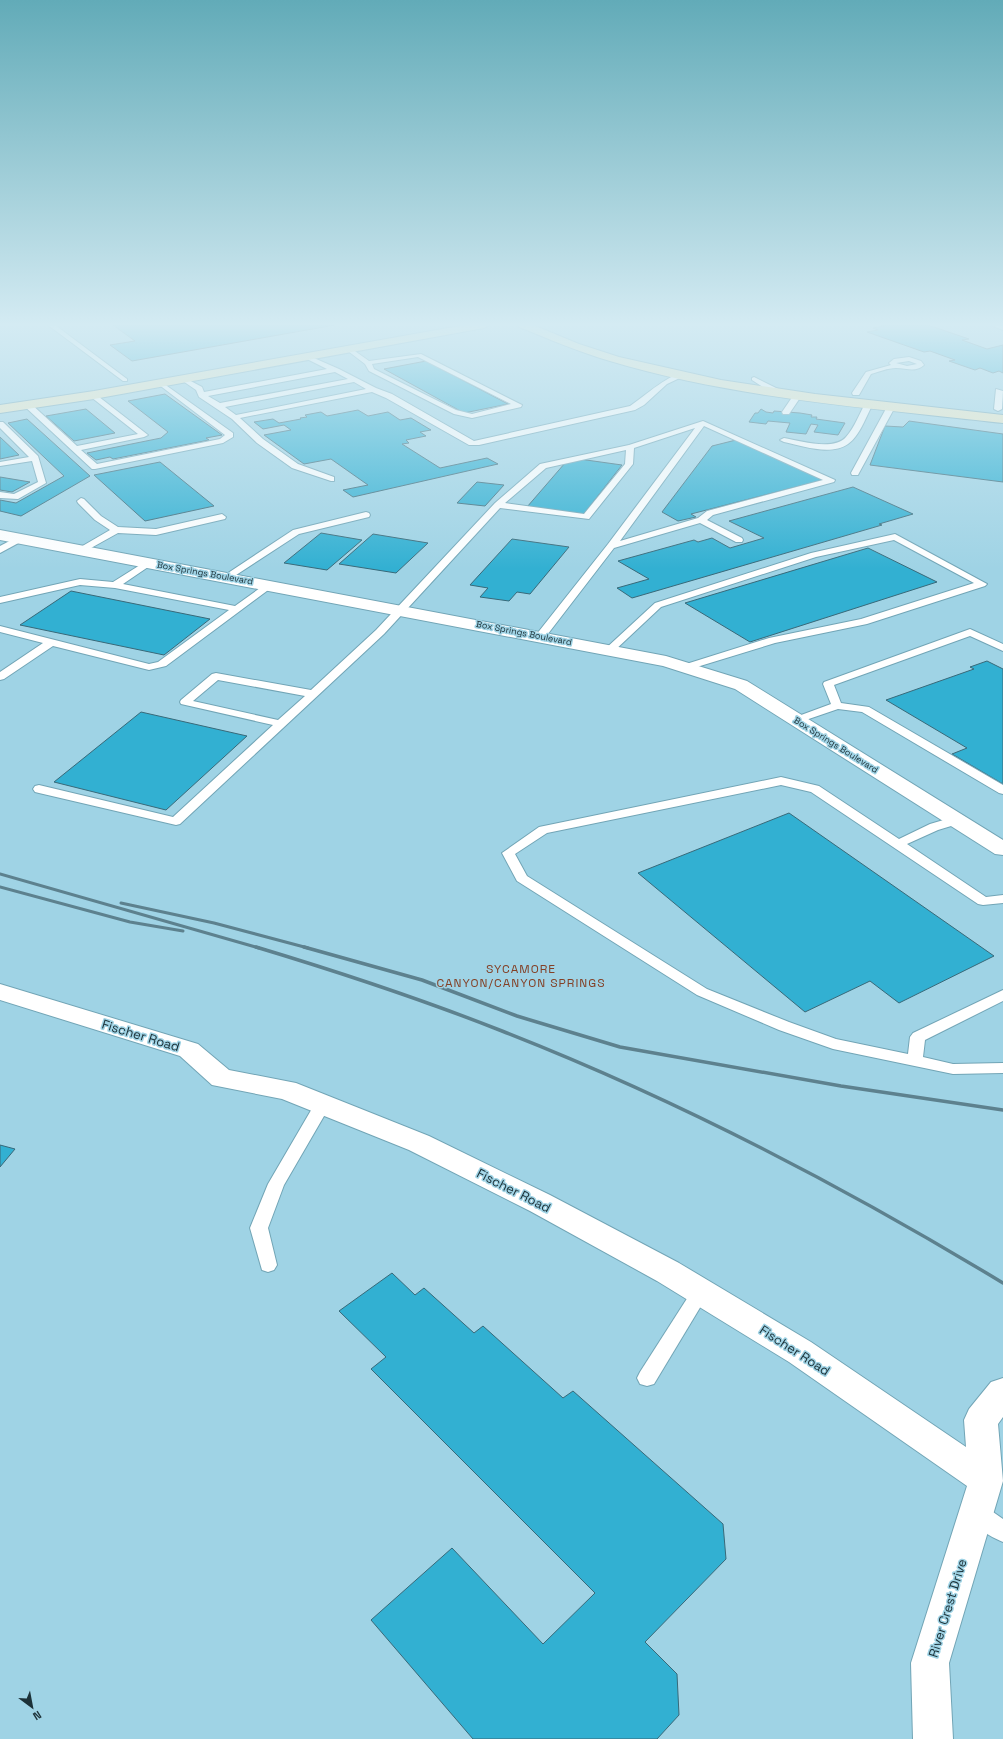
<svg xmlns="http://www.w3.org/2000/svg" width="1003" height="1739" font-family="'Space Grotesk',sans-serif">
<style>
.building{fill:#32b0d2;stroke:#386979}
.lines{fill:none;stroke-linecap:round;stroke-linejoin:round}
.service-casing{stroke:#72a5b6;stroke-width:2}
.minor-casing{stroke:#72a5b6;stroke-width:2}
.tertiary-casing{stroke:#72a5b6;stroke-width:2}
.secondary-casing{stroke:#72a5b6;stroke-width:2}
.service{fill:#fff;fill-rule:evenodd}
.minor{fill:#fff;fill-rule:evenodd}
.tertiary{fill:#fff;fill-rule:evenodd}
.secondary{fill:#ece7c3;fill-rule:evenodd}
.rail-far1{stroke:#5d818e;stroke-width:3}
.rail{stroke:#5d818e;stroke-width:3.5}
.labels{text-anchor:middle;stroke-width:3;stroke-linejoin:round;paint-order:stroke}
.far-street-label{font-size:9px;fill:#1c3138;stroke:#9fd3e5}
.neighbourhood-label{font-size:12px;letter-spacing:1px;fill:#834026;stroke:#9fd3e5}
.near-street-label{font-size:13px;fill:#1c3138;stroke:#9fd3e5}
</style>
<rect width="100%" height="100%" fill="#9fd3e5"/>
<!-- building -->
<g class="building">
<path d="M113,325h222l-203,36 -22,-16 25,-4z"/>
<path d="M881,325h47l41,14 -7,1 25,9 16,-4v28l-4,-2 -6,2 -13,-5 -5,2 -26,-9 6,-1 -25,-9 -6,1 -57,-20 11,-2 -5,-2 11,-2z"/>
<path d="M426,361l82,43 -44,9 -80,-44z"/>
<path d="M165,394l57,41 -16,3 3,2 -96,19 -3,-2 -14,3 -9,-7 74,-15 7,-6 -40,-31z"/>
<path d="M86,409l29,24 -41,8 -28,-25z"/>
<path d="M761,409l5,3 7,1 1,-2 26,2 12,2 -1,2h6l-1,2 29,4 -7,12 -24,-3 4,-7 -7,-1 -5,10 -20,-2 4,-9 -22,-2 -2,3 -17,-2 6,-9h3z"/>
<path d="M358,410l10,6 20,-4 12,8 11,-2 20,12 -11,2 6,4 -20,4 3,3 -7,1 38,24 47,-10 11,6 -145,33 -10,-7 25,-5 -37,-26 -27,5 -40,-29 27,-5 -7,-5 -21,4 -9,-7 19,-3 6,4 22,-4 -1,-1 7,-1 -2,-2 16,-3 6,4z"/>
<path d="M27,419l63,57 -69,40 -21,-5v-11l16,3 48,-27 -56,-53z"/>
<path d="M909,421l94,13v48l-133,-17 15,-39 18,1z"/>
<path d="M0,437l19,18 -19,4z"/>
<path d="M736,440l87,40 -132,34 5,3 -18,4 -16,-9 50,-66z"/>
<path d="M579,459l43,6 -39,50 -56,-8 38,-44z"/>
<path d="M160,462l54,44 -69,15 -51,-46z"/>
<path d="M0,477l30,5 -18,10 -12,-2z"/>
<path d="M477,482l27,3 -19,21 -28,-3z"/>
<path d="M853,487l60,27 -34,10 3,1 -250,73 -15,-10 32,-9 -31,-18 76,-21 4,2 14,-4 18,10 34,-10 -35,-17z"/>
<path d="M321,533l41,7 -35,30 -43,-7z"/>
<path d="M373,534l55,9 -32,30 -57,-9z"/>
<path d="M512,539l57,8 -39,47 -13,-2 -8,9 -29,-4 8,-9 -18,-3z"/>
<path d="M868,548l69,34 -187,60 -65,-39z"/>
<path d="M71,591l139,28 -46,36 -144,-30z"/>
<path d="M987,661l16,8v115l-51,-30 15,-6 -81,-48 88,-31 -4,-2z"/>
<path d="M141,712l106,24 -81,74 -112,-28z"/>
<path d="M789,813l205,143 -95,47 -29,-22 -65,31 -167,-139z"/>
<path d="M0,1145l15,4 -15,18z"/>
<path d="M392,1273l23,22 9,-7 50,45 9,-7 80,72 10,-7 150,133 3,35 -81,83 32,32 2,41 -22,24h-184l-102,-119 81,-72 91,96 52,-51 -224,-224 15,-12 -47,-46z"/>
</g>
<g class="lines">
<!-- service casing -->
<g class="service-casing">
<g id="service">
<path d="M48,325h7l72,54v2h-4z"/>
<path d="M992,325l11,1v4l-10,-4z"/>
<path d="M348,349h4l17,12 52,-7 101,51 -1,2 -49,11 -18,-4 -85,-43 -4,-7 -17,-13zM418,357l93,47 -39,10 -16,-4 -82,-41 -2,-5z"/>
<path d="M307,355l32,14 37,19 16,6 82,47 156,-35c10,-6 46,-39 56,-31l-19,9 -23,21 -9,5 -156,35h-10l-83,-47 -14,-6 -132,26 23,21 35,25 36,13v4h-3l-39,-13 -35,-25 -25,-24 -33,-22 -3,-7 -16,-11 5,-1 17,9 2,5 123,-23 -22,-11v-2zM335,372l13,7 -128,24 -12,-7zM354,382l12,7 -130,26 -11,-8z"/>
<path d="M909,357l12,4 3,4c-9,8 -17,3 -28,3 -8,0 -18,4 -25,6l-12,21h-6l-1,-2 14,-21 25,-7 -2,-2 5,-4zM909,361l8,3 -10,2 -11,-3z"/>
<path d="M754,377l24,12 1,2 -7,2 -20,-13v-2z"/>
<path d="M160,381l73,52v4l-10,6 -128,26h-3l-70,-65 4,-2h3l48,44 61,-12 -47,-37 -1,-2 4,-2 54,42 -4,2 -63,13 16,14 123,-25 5,-4 -67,-51 -2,-1z"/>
<path d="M996,389l7,2 -1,18 -4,2 -4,-2z"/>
<path d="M795,393h6l1,2 -13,19h-6l-1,-2z"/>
<path d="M866,402h3l4,2c-7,12 -13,32 -25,40 -17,12 -46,2 -64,-2l-4,-2 4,-2c16,3 50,13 62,-1 9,-10 13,-23 20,-35z"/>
<path d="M888,405h3l4,2 -36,66 -1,2h-6l-1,-2z"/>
<path d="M703,421l132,59 -1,2 -121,33 -6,5 35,18 1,2 -1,2h-6l-36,-19 -86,25 -70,91h-8l-1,-2 1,-2 72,-91 87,-116 -61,20 -1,16 -44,55 -89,-11 -116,126 -204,190 -4,1 -137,-32 -4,-1 -2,-3 2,-3 4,-1 134,32 100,-92 -92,-21 -1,-2 1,-2 31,-26 4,-1 95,17 65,-60 119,-127 45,-39 89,-19zM704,426l119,54 -116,31 -9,7 -78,23zM626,450l-1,14 -41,50 -79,-11 41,-35zM218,680l87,16 -27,24 -85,-19z"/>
<path d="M0,422h3l35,34 8,27 -28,16 -18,-1v-6l14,2 24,-12 -6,-21 -32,5v-4l29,-5 -29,-29z"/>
<path d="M81,498l3,1 17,17 17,11 38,2 66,-15 4,3 -1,2 -69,16 -38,-2 -36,20 -3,-1 -2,-2 2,-2 31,-18 -15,-10 -17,-17 -1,-2z"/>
<path d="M366,512l3,1 1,2 -1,2 -70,17 -69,45h-6l-2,-2 71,-47z"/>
<path d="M895,534l92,50 -2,2 -118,38 -92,19 -88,27 -5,-3 1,-2 86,-27 92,-19 113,-36 -80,-43 -78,17 -155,50 -48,45h-8l-1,-2 51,-47 156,-50z"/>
<path d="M21,535l4,3 -1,2 -24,13v-7z"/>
<path d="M148,560l5,3 -2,2 -28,19 112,22 32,-23h6l2,2 -109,81 -17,4 -96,-24 -49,33 -4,1v-8l43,-29 -43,-11v-6l149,38 9,-2 71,-52 -114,-22 -35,-3 -80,18v-6l80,-18 33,3z"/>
<path d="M970,629l33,15v7l-33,-15 -136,49 7,18 28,4 134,78v9l-4,-1 -137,-81 -24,-3 -41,14 -6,-3 2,-2 38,-14 -8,-20 1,-2z"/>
<path d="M781,777l38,9 80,53 31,-15 27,-8 4,1 2,3 -2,3 -23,7 -31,14 79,53 17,-2v8l-20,2 -5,-1 -167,-112 -30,-7 -234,48 -32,21 12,22 180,113 82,33 47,17 72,15 2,-17 3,-4 90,-43v11l-78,39 -2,17 30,7 50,-1v10l-50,1 -120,-25 -54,-19 -82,-35 -180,-114 -15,-28 37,-26z"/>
<path d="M323,1098l6,2 2,4 -47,81 -16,43 9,37 -3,5 -6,2 -6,-2 -12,-42 18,-44 49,-84z"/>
<path d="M701,1284l6,2 3,5 -3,5 -53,88 -7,2 -7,-2 -3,-6 3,-6 55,-86z"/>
<path d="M976,1502l7,3 20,14v23c-13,-5 -32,-17 -37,-30l3,-7z"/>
</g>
</g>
<!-- minor casing -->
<g class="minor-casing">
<path id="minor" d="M0,984l198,60 31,26 67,13 133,53 121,59 129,68 132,79 155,105 -2,-27 5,-11 22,-27 12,-4v39l-5,7 5,57 -54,182 4,76h-40l-2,-76 56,-177 -178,-124 -132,-81 -127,-70 -121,-61 -127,-51 -70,-14 -32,-29 -180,-56z"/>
</g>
<!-- tertiary casing -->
<g class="tertiary-casing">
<path id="tertiary" d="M0,530l666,126 81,25 256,159v15l-8,-1 -260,-165 -72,-23 -663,-126z"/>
</g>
<!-- secondary casing -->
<g class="secondary-casing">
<g id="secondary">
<path d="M465,325h24l-5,3 -390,71 -94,14v-8l94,-14z"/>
<path d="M518,325h15l46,19 40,13 102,23 94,14 188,21v8c-131,-15 -266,-24 -393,-62 -31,-9 -61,-22 -91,-34z"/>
</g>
</g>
<!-- service -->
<use href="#service" class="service"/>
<!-- minor -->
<use href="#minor" class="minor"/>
<!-- tertiary -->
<use href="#tertiary" class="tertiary"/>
<!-- secondary -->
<use href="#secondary" class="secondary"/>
<!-- rail-far1 -->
<g class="rail-far1">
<path d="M0,874l259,74"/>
<path d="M0,887l130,35 53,9"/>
<path d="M121,903l93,20 94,25"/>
</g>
<!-- rail -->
<g class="rail">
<path d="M256,947c83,25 165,52 246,84 174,68 341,155 501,252"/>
<path d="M304,947l118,33 95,36 103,31 221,39 162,24"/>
</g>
</g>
<!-- sky -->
<linearGradient id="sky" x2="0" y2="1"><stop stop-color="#62abb8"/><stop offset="0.57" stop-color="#d4ebf3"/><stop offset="1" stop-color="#d4ebf3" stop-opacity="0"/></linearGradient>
<rect width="1003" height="569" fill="url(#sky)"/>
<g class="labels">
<!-- far-street labels -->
<g class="far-street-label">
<text transform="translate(205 573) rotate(10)" y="3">Box Springs Boulevard</text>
<text transform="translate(524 633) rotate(11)" y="3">Box Springs Boulevard</text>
<text transform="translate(836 745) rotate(32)" y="3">Box Springs Boulevard</text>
</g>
<!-- neighbourhood labels -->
<g class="neighbourhood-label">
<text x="521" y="973">SYCAMORE<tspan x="521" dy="14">CANYON/CANYON SPRINGS</tspan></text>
</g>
<!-- near-street labels -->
<g class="near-street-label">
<text transform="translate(141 1035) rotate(17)" y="5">Fischer Road</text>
<text transform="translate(514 1190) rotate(27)" y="5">Fischer Road</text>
<text transform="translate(795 1350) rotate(33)" y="5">Fischer Road</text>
<text transform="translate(947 1608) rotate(-73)" y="5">River Crest Drive</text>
</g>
</g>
<!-- north arrow -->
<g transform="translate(32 1707) rotate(148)" stroke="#9fd3e5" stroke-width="3" paint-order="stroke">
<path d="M0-3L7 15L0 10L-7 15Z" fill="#1c3138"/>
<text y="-6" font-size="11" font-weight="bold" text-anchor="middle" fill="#1c3138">N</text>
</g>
</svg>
